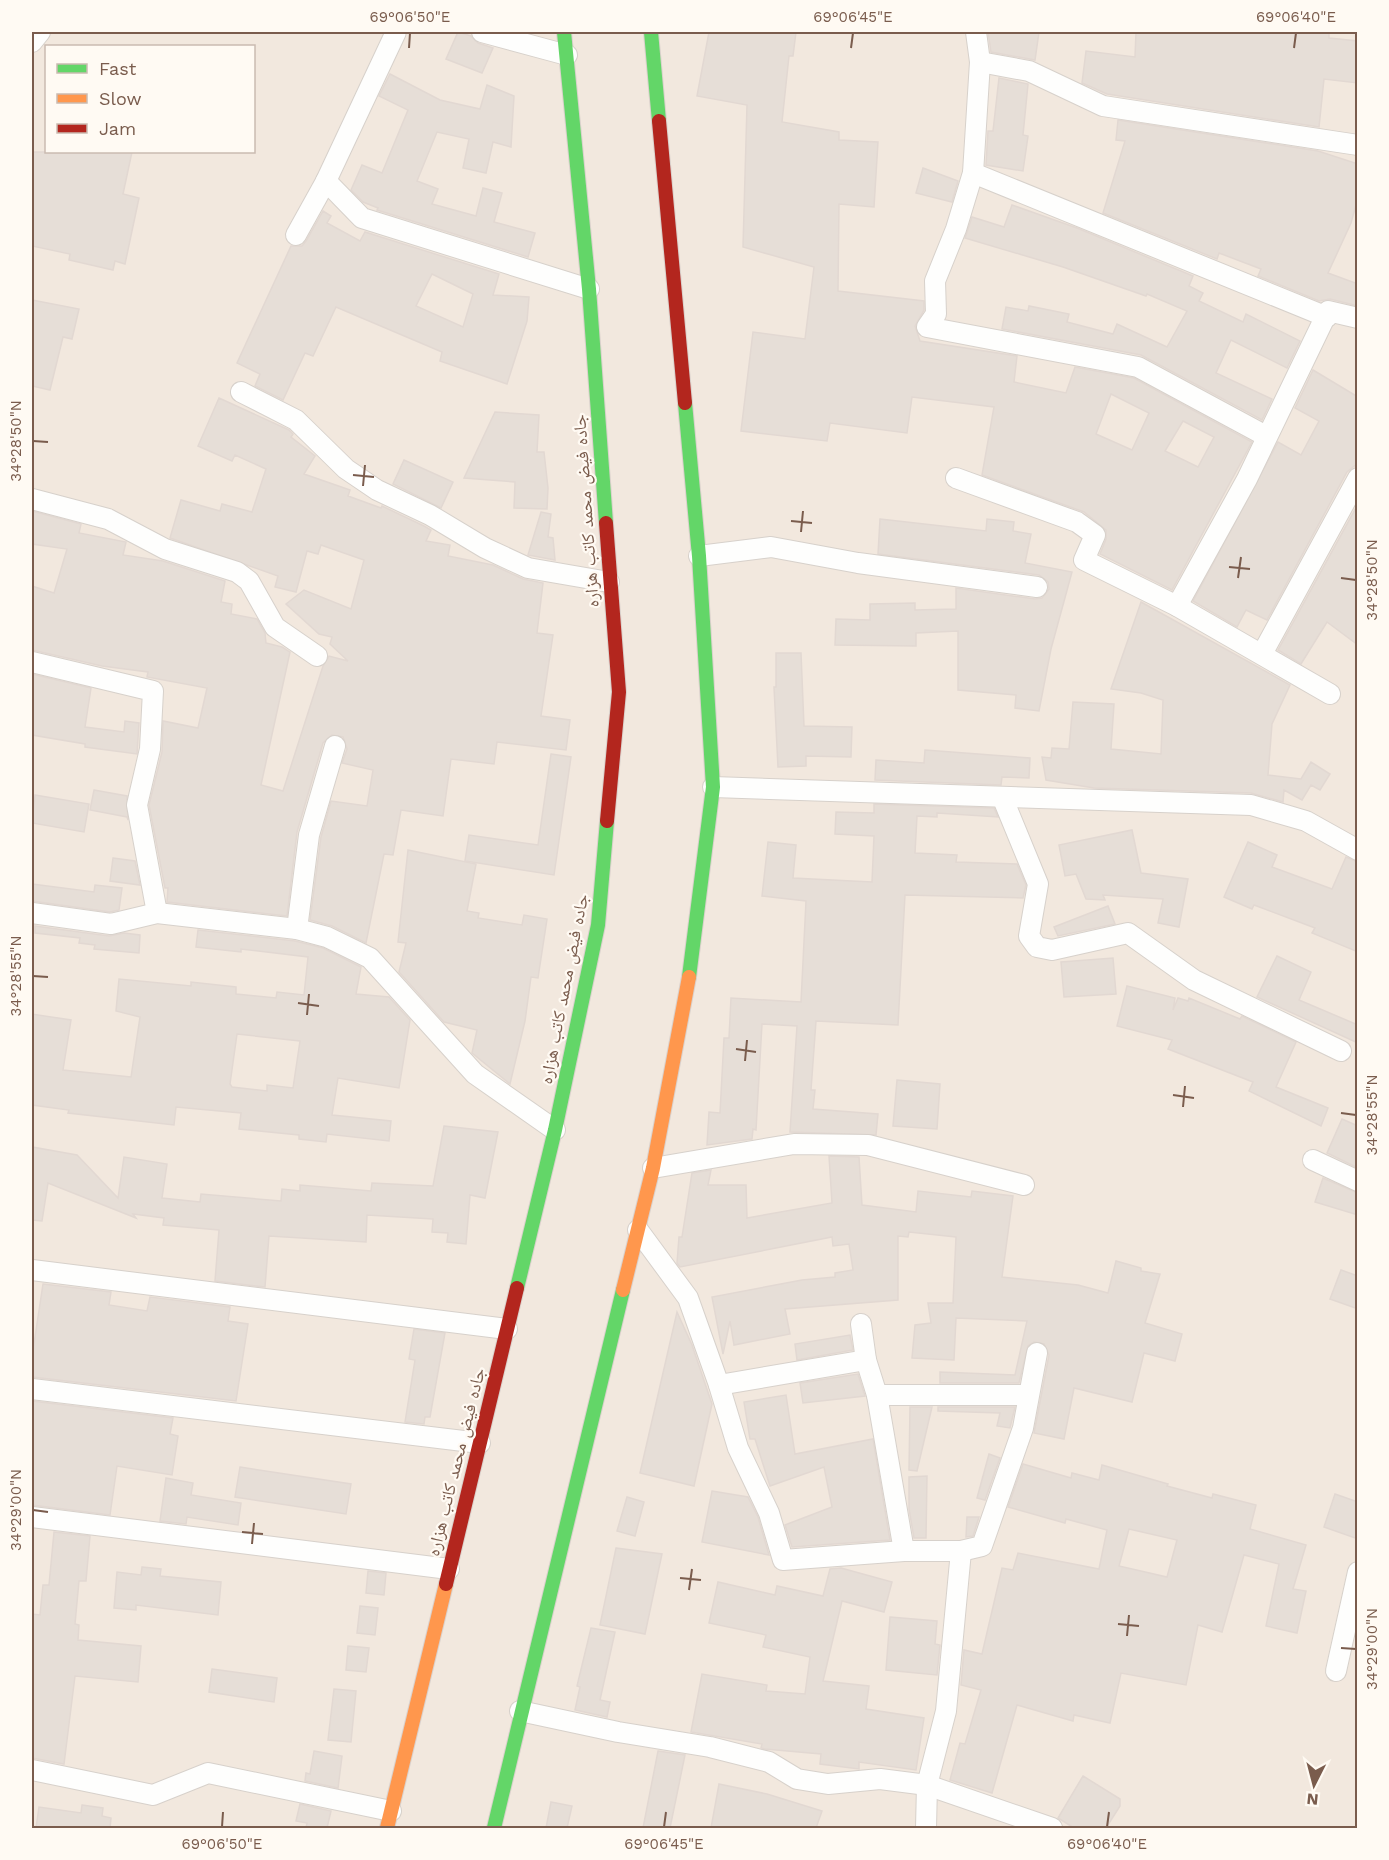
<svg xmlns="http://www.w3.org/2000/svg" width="1389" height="1860" font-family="'Work Sans','Noto Naskh Arabic',sans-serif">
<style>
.residential{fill:#f2e8de;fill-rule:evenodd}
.building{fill:#e6ded7;stroke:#e2d8d2;stroke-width:1.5;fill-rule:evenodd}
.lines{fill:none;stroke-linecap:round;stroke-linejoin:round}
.street-casing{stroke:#d7d1cb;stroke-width:22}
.fast-casing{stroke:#dad1cc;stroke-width:16}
.slow-casing{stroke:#dad1cc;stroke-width:16}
.jam-casing{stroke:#dad1cc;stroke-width:16}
.street{stroke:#fefefd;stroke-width:20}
.fast{stroke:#63d668;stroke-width:14}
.slow{stroke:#ff974d;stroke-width:14}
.jam{stroke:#b3261e;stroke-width:14}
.ticks{fill:none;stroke:#7a5c4d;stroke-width:2}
.labels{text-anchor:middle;stroke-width:4.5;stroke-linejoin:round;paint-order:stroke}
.street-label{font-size:18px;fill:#7a5c4d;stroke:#fffaf3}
.neatline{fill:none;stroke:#7a5c4d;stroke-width:2}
.ticks-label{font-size:15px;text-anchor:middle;fill:#7a5c4d}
</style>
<rect width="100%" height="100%" fill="#f9f5f0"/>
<!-- residential -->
<path class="residential" d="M32,32h1325v1796h-1325zM46,46h208v106h-208z"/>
<!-- building -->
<g class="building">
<path d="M458,32l13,4 7,7 15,5 -11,25 -36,-14z"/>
<path d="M709,32h87l-3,24h-4l-7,66 57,10v8l39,2 -4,65 -35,-3 -1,87 86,10v9l-9,16 5,15 97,15 -3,26 52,11 9,-26 59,11 118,64 -80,148 -72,-36 6,-15v-9l-22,-18 -102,-37 12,-68 -82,-10 -5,36 -77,-10 -3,18 -86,-10 12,-99 52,7 9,-72 -71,-20 4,-142 -50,-9zM1111,394l38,19 -17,37 -36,-16zM1183,421l31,16 -16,30 -33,-16z"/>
<path d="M988,32h51l-4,28 -44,-8z"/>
<path d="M1136,32h193v6l29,3v42l-34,-4 -5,48 -212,-33 -25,-11 4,-32 49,6z"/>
<path d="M390,74l50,26 40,9 7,-24 27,11 -3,51 -18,-5 -7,31 -23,-5 6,-29 -32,-7 -20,49 21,8 -6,15 44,12 7,-28 19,5 -8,29 41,11 -7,24 -151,-47 1,-2 -15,-6 -12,-12 11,-25 20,8 26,-63 -29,-14z"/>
<path d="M999,78l29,6 -5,51 5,1 -5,35 -37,-6 2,-34h5z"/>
<path d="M1118,120l200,31 40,13v34l-7,25 -23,50 30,11v22l-28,-7 -11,2 -61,-25 3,-7 -42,-16 -2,6 -114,-46 22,-72 -9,-1z"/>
<path d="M32,152h100l-9,42 16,4 -14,66 -10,-3 -2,9 -44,-10 1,-6 -38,-8z"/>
<path d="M923,168l35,13 -6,21 -36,-9z"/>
<path d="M1012,205l65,23 116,48 -4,10 14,7 -4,8 44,21 3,-8 54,27 -13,27 -56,-28 -15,33 56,26 -10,21 -121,-65 -139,-26 4,-22 22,4 1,-5 40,8 -2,8 46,12 4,-10 50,23 20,-36 -40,-17 -1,2 -83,-29 -98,-29 7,-21 32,10z"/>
<path d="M323,211l8,5 -4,7 33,18 5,-9 134,42 -6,21 36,2 -2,24 -20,63 -67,-23 2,-9 -106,-45 -23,49 -8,-3 -22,47 -28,-14 5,-12 -23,-11 54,-117h11l4,-5zM432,274l41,20 -10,33 -47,-21z"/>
<path d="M32,300l47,9 -7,30 -9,-2 -13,53 -18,-4z"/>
<path d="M1313,370l45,27v66l-11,9 -80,148 -21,-10 -9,17 -44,-26 85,-159 23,13 18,-34 -24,-13z"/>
<path d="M219,398l70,32 4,4 -2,3 24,19 -11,18 46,16 -2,6 33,12 1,-2 42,20 7,4 -5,11 24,4 -2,11 45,9 30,14 20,4 -6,50 16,2 -12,81 29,4 -4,30 -69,-8 -3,22 -43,-5 -8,57 -42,-6 -8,45 -9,-1 -18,89 -34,-17 -22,-6 11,-83 10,-36 36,5 6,-36 -31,-7 5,-14 -4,-12 -11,-2 -9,8 -26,89 -10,84 -120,-14 1,-14h-3l-16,-83 13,-53 1,-31 35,7 9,-40 -60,-11 1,-5 -46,-6 -70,-16v-64l22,7 13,-44 -35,-5v-33l49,13 -2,9 47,9 -3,13 40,6 62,20 -4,21 11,2 -1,10 26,5 8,14 1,10 16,4 8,5 -29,133 22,6 40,-125 6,-10 19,5 -18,-17 2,-7 -13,-3 -33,-30 18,-14 47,19 13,-49 -43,-15 -3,9 -11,-3 -11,41 -21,-5 3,-11 -108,-38 11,-38 39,11 2,-7 30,8 14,-43 -31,-14 -3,6 -34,-15z"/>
<path d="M495,412l44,3 -2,37h7l4,36 -1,21 -33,-1 1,-26 -51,-4z"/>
<path d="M404,460l49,22 -12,26 -48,-24z"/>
<path d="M1358,504v141l-31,-23 -26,42 -23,-14z"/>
<path d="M541,512l10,2 -3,23 5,1 2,22 -27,-5z"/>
<path d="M880,519l106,12 1,-12 27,3 -1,9 18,3 -6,29 47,9 -21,77 -12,62 -24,-3 1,-13 -58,-5v-59l-42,2v13l-81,-1 1,-26 34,1v-16l45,-1v7l41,-1v-21l79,11 7,-1 7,-9 -1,-7 -9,-7 -161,-21z"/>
<path d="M1141,602l149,83 -18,39 -4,51 33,4 10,-17 19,12 -10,16 -9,-5 -9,15 -18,-10 -1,12 -32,-9 -157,-5 -48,-8 -4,-23 9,1 1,-10 17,1 4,-47 41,2 -3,45 50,5 2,-54 -22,-7 -30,-4z"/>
<path d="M776,653h25l3,73 48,1 -1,30 -45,-1v10l-28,1 -4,-80h2z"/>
<path d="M32,674l59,14 -6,39 39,5 1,-11 14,2 -2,31 -52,-7v-3l-53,-9z"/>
<path d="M925,750l105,8 -1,20 -27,-1 -1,8 -126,-5 1,-20 48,3z"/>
<path d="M551,754l20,3 -17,118 -89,-14 4,-26 69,10z"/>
<path d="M94,790l33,6 1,24 -1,-3 -37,-7z"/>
<path d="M35,795l54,9 -5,28 -52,-9z"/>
<path d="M874,804l120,4 4,9 -61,-4v4l-20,-1 -2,37 42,2 -1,7 61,2 9,21 -3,13 -118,-3 -7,130 -82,-4 -5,69h4l-2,19 65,5 -2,21 -86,-3 7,-106 -35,-2 -6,106 -3,-1 -1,10 -45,6 2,-33 11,1 4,-75h5l2,-40 70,4 5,-101 -44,-5 6,-54 28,3 -3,33 79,4 2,-46 -39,-2 1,-22 38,1z"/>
<path d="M1132,830l9,43 47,6 -9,48 -21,-4 5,-24 -60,-4 2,5 -19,-1 -10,-25 -11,2 -6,-31z"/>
<path d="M1248,842l29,13 -5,12 60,22 14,-32 12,5v90l-46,-19 3,-5 -61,-23 -2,4 -28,-12z"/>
<path d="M408,850l68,14 -9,47 12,2 -1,5 44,7 2,-10 23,4 -9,59 -7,-1 -6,44 -15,63 -38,-31 5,-23 -33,-8 -45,-50 7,-29 -8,-1z"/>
<path d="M113,858l22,3 5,24 -30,-4z"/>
<path d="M32,884l62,8 1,-7 27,3 -3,22 -9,2 -78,-11z"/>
<path d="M1108,906l7,18 -57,12 -4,-9z"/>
<path d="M35,926l74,10 15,-3 16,2 -1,18 -45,-4 1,-4 -16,-2 1,-5 -45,-5z"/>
<path d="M198,930l97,11 28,7 38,19 -5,27 33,3 21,23 -11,68 -61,-10 -6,37 59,6 -2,20 -62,-7 -1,8 -27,-3v-4l-60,-6 2,-16 -65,-6 -2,18 -106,-12 1,-3 -37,-5v-91l39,6 -8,50 68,7 9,-60 -24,-6 3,-32 72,7v-4l45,5v7l40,4 1,-6 27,3 4,-38 -67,-8v3l-45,-5zM237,1034l63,7 -7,47 -26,-3v6l-35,-4 -2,-3z"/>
<path d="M1277,956l34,16 -12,28 59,25v18l-101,-46z"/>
<path d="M1113,958l3,36 -52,3 -3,-35z"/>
<path d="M1127,986l48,12 -2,12 5,-12 10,3 1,-3 51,21 2,-3 54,26 -20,45 52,21 -7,18 -72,-35 4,-9 -85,-33 4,-9 -55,-14z"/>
<path d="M897,1080l43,4 -3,45 -44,-3z"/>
<path d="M1342,1119l16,7v42l-31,-15z"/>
<path d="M444,1126l54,6 -13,66 -15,-3 -4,49 -19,-2 1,-9 -16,-1 1,-13 -66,-4 -1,27 -97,-6 -4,51 -50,-6 4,-51 -56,-5 1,-7 -31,-4 3,4 -88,-35 -6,38 -10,-1v-73l45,8 41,43 6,-41 43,7 -5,34 38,4 1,-8 80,7 1,-12 18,2v-6l71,6 1,-8 61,3z"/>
<path d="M829,1156l30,1 3,48 54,7 2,-21 53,6 1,-6 41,5 -11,81 76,8 30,8 8,-32 25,7v3l19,3 -15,49 37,11 -7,27 -31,-8 -12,49 -58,-14 -10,51 -30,-6 15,-78 -5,-11 -10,-2 -6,4 -9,37h-79v-11l75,3 12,-54 -71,-3 -2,42 -42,-2 3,-33 16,-2 -3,-20h25l3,-66 -47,-5 -1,5 -10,-1v64l-113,9 5,25 -56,11 -4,-24 -7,33 -11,-57 90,-17 33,-3v-4l18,-3 -4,-26 -16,2 -1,-9 -152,30 -3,-4 2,-26h3l10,-64 19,-3 -3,15h38l1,33 85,-15z"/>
<path d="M1323,1178l35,15v22l-43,-13z"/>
<path d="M1341,1270l17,6v33l-28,-10z"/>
<path d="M43,1284l68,8 -2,13 38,6 3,-14 80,10 -2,14 20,3 -12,77 -204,-24v-20z"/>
<path d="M677,1312l15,33 20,59 -18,82 -54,-13z"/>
<path d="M414,1329l31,4 -15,84h-5l-1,7 -19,-2 10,-62 -6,-1z"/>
<path d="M850,1335l3,15 -56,10 -2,-16z"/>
<path d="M858,1374l7,22 -62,7 -3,-20z"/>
<path d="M786,1395l9,59 78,-15 17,101 -98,7 -7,-22 47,-18 -8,-40 -54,19 -15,-47h-5l-6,-37z"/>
<path d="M32,1401l141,17 -3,16 8,2 -6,39 -55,-9 -7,49 -78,-10z"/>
<path d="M910,1407h22l-15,64 -8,-1z"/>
<path d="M938,1407h77l-5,21 -13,-2 3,-13 -62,-2z"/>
<path d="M989,1454l11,4 -15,42 -8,-2z"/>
<path d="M1023,1464l48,14 1,-5 27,7 3,-15 66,19 -1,2 45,12 1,-4 43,11 -6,24 56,16 -13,44 13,2 -9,42 -31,-7 13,-62 -35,-9 -22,77 -24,-7 -12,60 -65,-12 -11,50 -36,-8 -1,6 -56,-16 -25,88 -42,-13 10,-37 5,1 16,-54 -20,-5 3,-35 18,4 20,-86 11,2 5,-17 81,16 8,-39 -41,-11 -1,4 -57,-16zM1129,1529l48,11 -10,37 -48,-11z"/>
<path d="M240,1467l111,17 -5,30 -111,-17z"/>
<path d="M927,1476l-1,62h-12l-5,-29v-32z"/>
<path d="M166,1478l27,5 -2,12 50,8 -3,22 -51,-8 -1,7 -26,-3z"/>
<path d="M712,1491l36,6 10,20 11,38 -67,-13z"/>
<path d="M1335,1494l23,8v37l-34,-12z"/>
<path d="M627,1497l17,5 -9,34 -18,-5z"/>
<path d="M967,1517h12l-6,19 -7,1z"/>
<path d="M54,1532l36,4 -4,45h-7l-4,43 4,1 -1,15 63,6 -3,36 -63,-6 -11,88 -32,-6v-144l8,1 3,-30h6z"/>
<path d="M616,1548l46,6 -17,80 -45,-9z"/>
<path d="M142,1567l19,2 -1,7 61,6 -3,33 -82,-10v5l-22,-2 3,-36 24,3z"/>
<path d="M841,1568l51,14 -8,30 -42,-11 -19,80 46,5 -3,23 58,9 -8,52 -57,-8v7l-39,-5 1,-10 -56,-5 -4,-1 1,-4 -71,-12 11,-58 65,11 -1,6 39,3 5,-37 -47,-10 3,-12 -57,-12 9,-41 57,13 2,-9 46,10 7,-27z"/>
<path d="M368,1571l18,2 -2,22 -18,-2z"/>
<path d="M360,1606l18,2 -3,27 -18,-2z"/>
<path d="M890,1617l47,4 -2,23 5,1 -3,30 -51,-5z"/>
<path d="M591,1628l24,4 -15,68 10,2 -3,15 -32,-7 5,-23 -3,-1z"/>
<path d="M348,1646l21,2 -3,24 -20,-2z"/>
<path d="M212,1669l65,9 -3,24 -65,-10z"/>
<path d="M334,1689l22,2 -5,51 -23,-2z"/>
<path d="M314,1751l28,5 -4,32 -33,-7 1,-8 4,1z"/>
<path d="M658,1751l27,4 -15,73h-27z"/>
<path d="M1083,1776l37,23v7l-14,22h-32l-16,-10z"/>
<path d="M719,1784l48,10 55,17 -6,17h-105z"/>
<path d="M551,1802l21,4 -5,22h-21z"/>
<path d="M300,1804l31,7 -4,17h-21l1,-5 -11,-2z"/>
<path d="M82,1805l21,3 -1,8 9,2 -1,10h-74l3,-21 42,6z"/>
</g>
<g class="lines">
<!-- street casing -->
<g class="street-casing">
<g id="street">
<path d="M482,32l85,23"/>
<path d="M976,32l4,30 -7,111 -17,56 -21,52 1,33 -9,13 211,40 128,69"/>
<path d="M32,42l8,-10"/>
<path d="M980,62l49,9 74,35 255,39"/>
<path d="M973,173l354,144"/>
<path d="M326,181l36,37 227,71"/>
<path d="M296,235l30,-54 70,-149"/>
<path d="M241,392l55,28 50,49 31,21 53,25 55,33 43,20 81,14"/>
<path d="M956,478l121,44 18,13 -11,25 93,46 153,88"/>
<path d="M32,499l76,20 57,30 72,23 12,9 26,46 42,29"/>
<path d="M699,556l72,-9 87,16 179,24"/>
<path d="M1177,606l70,-127 81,-168 30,7"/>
<path d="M1262,654l96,-176"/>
<path d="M32,662l121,29 -3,58 -13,56 20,108"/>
<path d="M713,787l538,18 55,16 52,29"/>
<path d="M1003,799l35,85 -9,52 8,11 15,3 76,-17 66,47 147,71"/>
<path d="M32,913l79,11 46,-11 140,16 30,8 43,21 105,116 80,56"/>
<path d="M297,929l12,-94 26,-89"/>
<path d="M1313,1160l45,21"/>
<path d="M653,1168l141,-24 74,1 156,40"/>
<path d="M638,1230l50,68 31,87 19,63 31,65 14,47 121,-9h57l21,-5 41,-118 14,-75"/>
<path d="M32,1270l475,59"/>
<path d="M861,1324l5,36 11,35 27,156"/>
<path d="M719,1385l147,-25"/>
<path d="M32,1389l448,54"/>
<path d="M877,1395h151"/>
<path d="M32,1517l417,52"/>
<path d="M1336,1671l22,-99"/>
<path d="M520,1711l98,21 92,15 59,15 28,17 31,5 52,-5 47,6 125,43"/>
<path d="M32,1770l121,25 55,-22 183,38"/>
<path d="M926,1828l1,-43 19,-74 15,-160"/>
</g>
</g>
<!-- fast casing -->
<g class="fast-casing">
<g id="fast">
<path d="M564,32l25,257 17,234"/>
<path d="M651,32l8,89"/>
<path d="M685,403l14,153 14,231 -24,190"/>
<path d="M517,1288l38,-158 43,-205 9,-104"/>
<path d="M494,1828l129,-538"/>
</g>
</g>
<!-- slow casing -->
<g class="slow-casing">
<g id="slow">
<path d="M623,1290l30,-122 36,-191"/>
<path d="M387,1828l59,-244"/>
</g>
</g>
<!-- jam casing -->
<g class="jam-casing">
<g id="jam">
<path d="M659,121l26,282"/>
<path d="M606,523l13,169 -12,129"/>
<path d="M446,1584l71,-296"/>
</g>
</g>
<!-- street -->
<use href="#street" class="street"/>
<!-- fast -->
<use href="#fast" class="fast"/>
<!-- slow -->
<use href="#slow" class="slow"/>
<!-- jam -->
<use href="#jam" class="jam"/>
</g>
<!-- ticks -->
<path class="ticks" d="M409,48l1,-15M851,48l2,-15M1294,48l2,-15M33,441l15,1M353,475l21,2M363,486l2,-21M791,521l21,2M801,532l2,-21M1229,567l21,2M1238,578l3,-21M1341,578l15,2M33,976l15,1M298,1003l21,3M307,1015l2,-21M736,1049l20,3M745,1061l2,-21M1173,1095l21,3M1183,1107l2,-21M1341,1113l15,2M33,1510l15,2M242,1532l21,2M252,1544l2,-21M680,1578l21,2M689,1590l3,-21M1118,1624l21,2M1127,1636l2,-21M1341,1648l15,1M222,1827l1,-15M664,1827l2,-15M1107,1827l2,-15"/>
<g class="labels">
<!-- street labels -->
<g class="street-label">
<text transform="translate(586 511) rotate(-94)" y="6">جاده فیض محمد کاتب هزاره</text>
<text transform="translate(564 989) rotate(-79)" y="6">جاده فیض محمد کاتب هزاره</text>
<text transform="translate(456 1462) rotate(-76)" y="6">جاده فیض محمد کاتب هزاره</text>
</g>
</g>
<!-- border -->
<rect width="1389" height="1860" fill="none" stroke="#fffaf3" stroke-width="66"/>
<!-- legend -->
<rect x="45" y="45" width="210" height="108" fill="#fffaf3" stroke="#cabbb1" stroke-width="1.5"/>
<rect x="57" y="64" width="30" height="9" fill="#63d668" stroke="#cabbb1" stroke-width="1.5"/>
<text x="99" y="75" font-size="18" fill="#7a5c4d">Fast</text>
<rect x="57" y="94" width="30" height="9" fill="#ff974d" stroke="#cabbb1" stroke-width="1.5"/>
<text x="99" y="105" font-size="18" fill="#7a5c4d">Slow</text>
<rect x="57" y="124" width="30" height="9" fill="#b3261e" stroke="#cabbb1" stroke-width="1.5"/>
<text x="99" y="135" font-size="18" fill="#7a5c4d">Jam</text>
<!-- north arrow -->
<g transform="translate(1314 1785) rotate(186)" stroke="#fffaf3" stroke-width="4.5" paint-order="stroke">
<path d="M0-4.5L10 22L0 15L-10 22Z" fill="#7a5c4d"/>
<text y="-9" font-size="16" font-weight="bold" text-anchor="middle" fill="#7a5c4d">N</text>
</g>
<rect x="33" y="33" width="1323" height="1794" class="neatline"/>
<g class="ticks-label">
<text x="410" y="22">69°06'50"E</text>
<text x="853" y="22">69°06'45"E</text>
<text x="1296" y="22">69°06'40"E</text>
<text transform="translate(16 441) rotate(-90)" y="5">34°28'50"N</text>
<text transform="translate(1372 580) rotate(-90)" y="5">34°28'50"N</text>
<text transform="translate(16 976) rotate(-90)" y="5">34°28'55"N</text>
<text transform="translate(1372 1115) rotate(-90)" y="5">34°28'55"N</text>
<text transform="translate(16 1510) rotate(-90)" y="5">34°29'00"N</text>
<text transform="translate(1372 1649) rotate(-90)" y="5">34°29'00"N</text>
<text x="222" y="1849">69°06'50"E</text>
<text x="664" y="1849">69°06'45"E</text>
<text x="1107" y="1849">69°06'40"E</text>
</g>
</svg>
